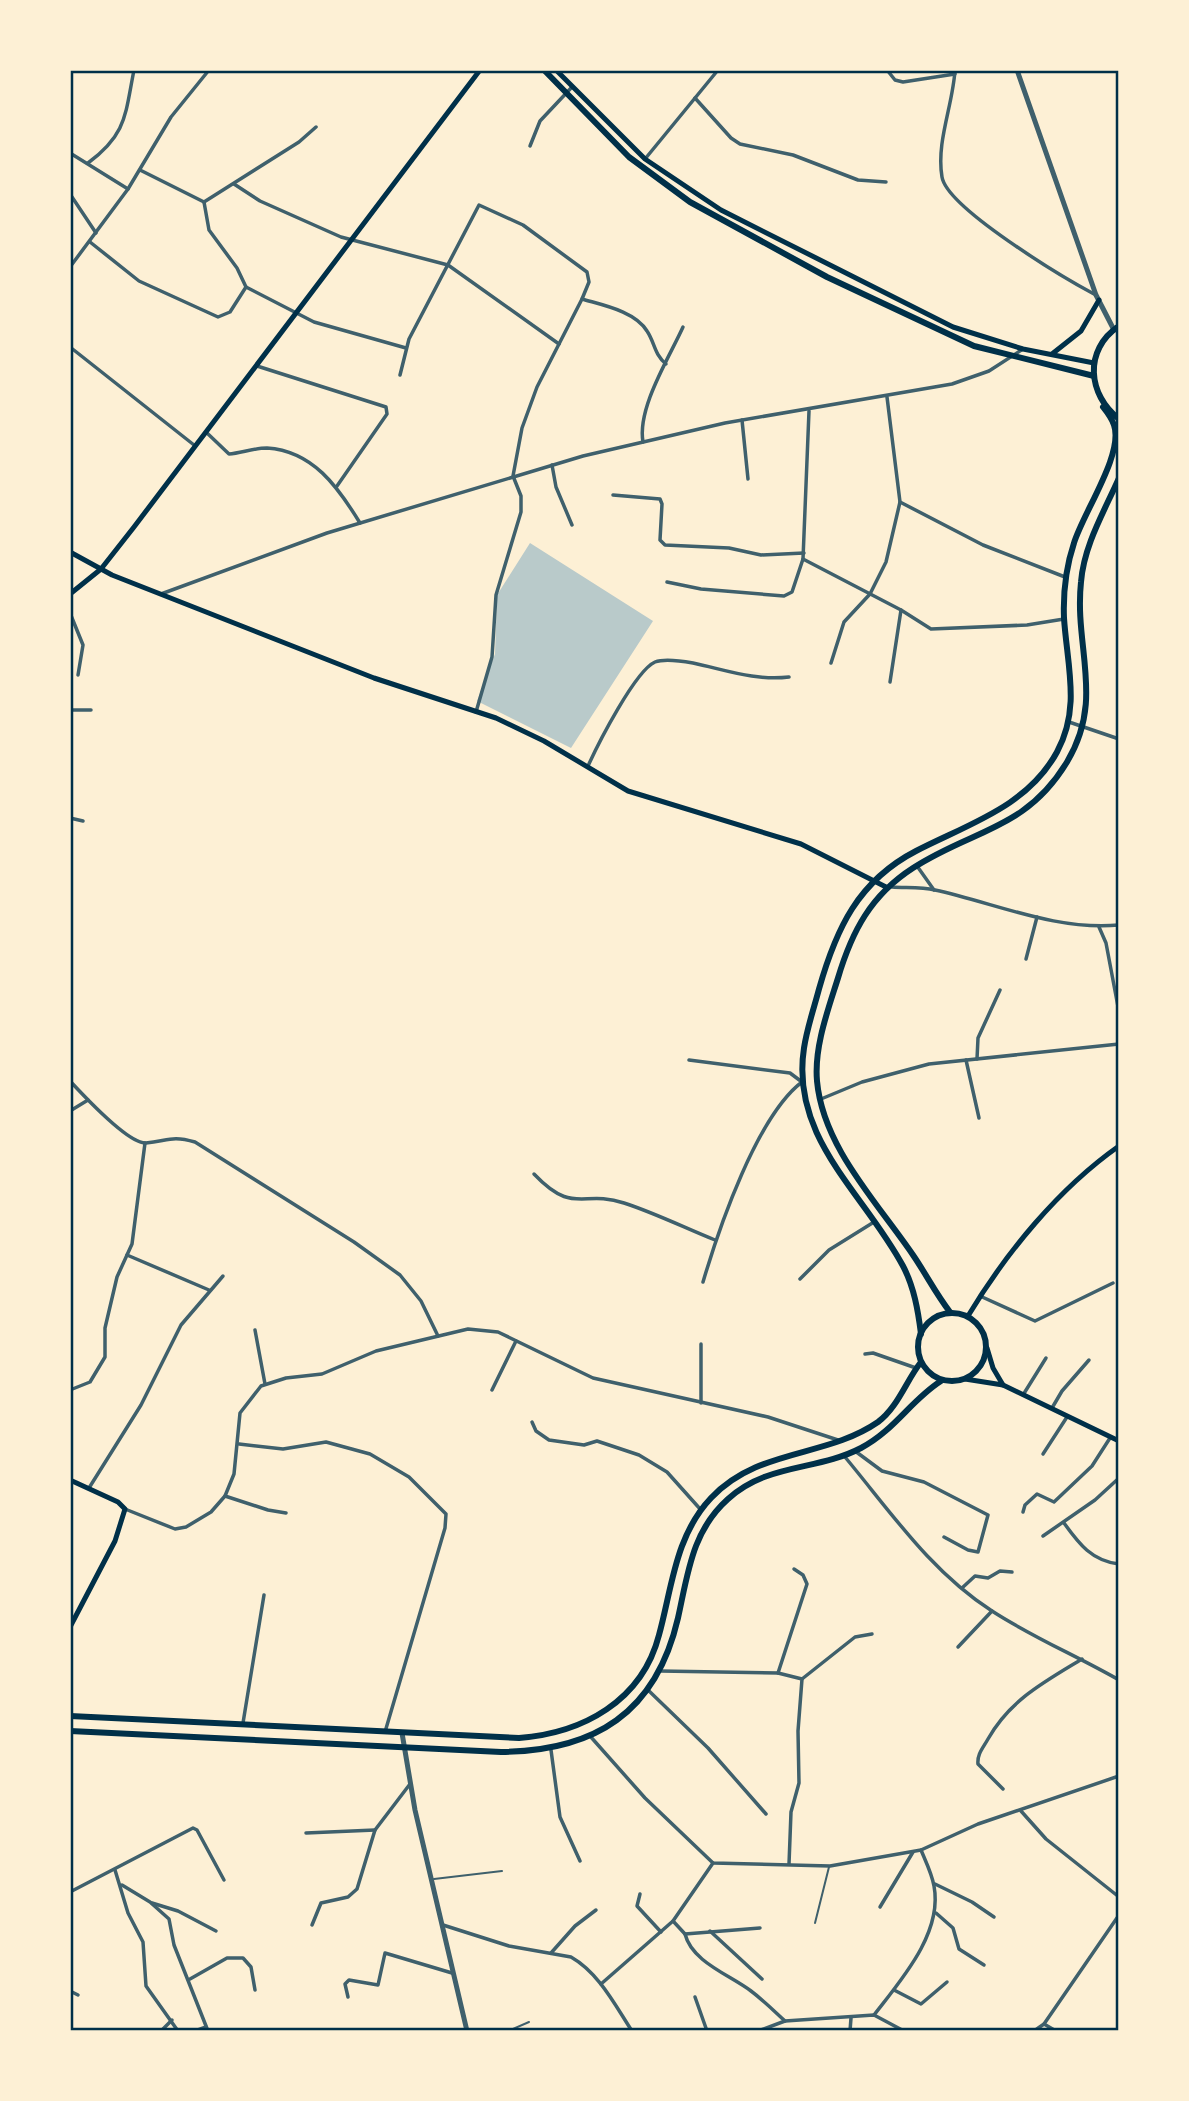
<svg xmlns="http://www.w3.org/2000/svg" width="1189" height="2101" font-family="Roboto,sans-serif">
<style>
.green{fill:#b9caca}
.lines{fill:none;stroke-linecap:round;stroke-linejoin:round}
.service{stroke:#3f606c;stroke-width:2}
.minor{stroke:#3f606c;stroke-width:3.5}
.tertiary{stroke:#3f606c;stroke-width:5}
.secondary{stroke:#003049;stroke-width:5}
.primary{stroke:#003049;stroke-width:6}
.neatline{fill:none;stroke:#003049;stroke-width:2.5}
</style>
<rect width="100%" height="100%" fill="#fdf0d5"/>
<!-- green -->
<path class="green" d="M530,543l123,78 -82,127 -94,-47 18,-47 2,-59z"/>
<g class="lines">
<!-- service -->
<g class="service">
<path d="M434,1879l68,-8"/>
<path d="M815,1923l14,-56"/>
<path d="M508,2031l21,-9"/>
</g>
<!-- minor -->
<g class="minor">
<path d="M887,70l8,10 8,2 52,-8"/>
<path d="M955,70c-2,35 -19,72 -13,107 5,31 122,101 152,117"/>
<path d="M695,98l36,40 9,6 53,11 65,25 28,2"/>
<path d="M530,146l10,-25 32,-34"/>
<path d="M70,153l58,36"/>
<path d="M645,159l73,-89"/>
<path d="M88,163c39,-29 37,-48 46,-93"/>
<path d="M140,170l64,32"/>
<path d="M234,184l26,17 81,36 107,28 111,79"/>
<path d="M70,194l26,39"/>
<path d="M204,202l5,28 28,38 9,19 68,35 92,26"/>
<path d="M204,202l95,-60 17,-15"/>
<path d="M90,242l49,39 79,36 12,-5 16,-25"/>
<path d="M70,267l58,-78 43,-72 38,-47"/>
<path d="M582,299c20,6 53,12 65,32 8,12 7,23 19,33"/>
<path d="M70,347l124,98"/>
<path d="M257,366l129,41 1,7 -50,72"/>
<path d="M400,375l9,-36 70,-134 44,20 64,47 2,10 -7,17 -45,88 -15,41 -9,48 8,20v16l-25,83 -4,62 -16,55"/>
<path d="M742,420l6,59"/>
<path d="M207,433l22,21c12,-1 25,-6 38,-6 46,3 71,39 93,75"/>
<path d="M643,442c-6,-34 26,-84 40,-115"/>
<path d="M552,465l4,22 16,38"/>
<path d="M613,495l47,4 2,5 -2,36 5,5 64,3 32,7 43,-2"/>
<path d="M900,502l83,43 82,32"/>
<path d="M803,559l98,51 30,19 96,-4 37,-6"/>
<path d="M667,582l34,7 83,7 8,-4 11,-33 6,-148"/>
<path d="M161,594l166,-61 256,-77 142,-33 227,-39 37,-13 34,-22"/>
<path d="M70,613l13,32 -5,30"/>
<path d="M831,663l13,-41 26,-28 16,-32 14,-60 -13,-105"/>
<path d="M890,682l11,-72"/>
<path d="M70,710h21"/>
<path d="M1069,722l50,17"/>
<path d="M588,766c10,-22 47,-95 67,-104 10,-4 27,-1 38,1 33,7 62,18 96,14"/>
<path d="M70,818l13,3"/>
<path d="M917,866l17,24"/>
<path d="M892,887c14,1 29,0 43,3 60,13 121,41 184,35"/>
<path d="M1099,927l7,16 13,69"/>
<path d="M1026,959l11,-42"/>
<path d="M977,1059l1,-21 22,-48"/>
<path d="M689,1060l101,13 12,9c-45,34 -83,146 -99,200"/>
<path d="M966,1060l13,58"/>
<path d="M70,1081c13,14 59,63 76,62 22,-2 25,-8 49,-1l159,100 46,33 21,26 17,35"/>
<path d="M821,1099l41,-17 67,-18 190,-20"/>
<path d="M70,1111l18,-11"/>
<path d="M534,1174c40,42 48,15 90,29 31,10 61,25 91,37"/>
<path d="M127,1255l82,35"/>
<path d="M800,1279l29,-29 45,-28"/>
<path d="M980,1296l55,25 78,-38"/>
<path d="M255,1330l10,54"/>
<path d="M865,1354l8,-1 43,15"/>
<path d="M70,1390l20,-8 15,-25v-29l12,-51 15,-33 13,-101"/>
<path d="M492,1390l24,-49"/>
<path d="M1023,1395l23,-37"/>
<path d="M701,1403v-59"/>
<path d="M1052,1408l10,-17 27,-31"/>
<path d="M532,1422l4,9 13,9 35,5 13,-4 42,14 28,17 34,38"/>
<path d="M239,1444l44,5 43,-7 44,12 39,23 37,37 -1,14 -60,204"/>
<path d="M855,1451l27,20 42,11 64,33 -10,37 -10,-2 -24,-13"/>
<path d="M1043,1454l24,-37"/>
<path d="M845,1457c45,54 86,115 147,154 40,26 85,45 127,69"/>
<path d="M89,1488l52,-83 40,-80 42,-49"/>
<path d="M225,1496l43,14 18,3"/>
<path d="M125,1509l50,20 11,-2 25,-15 14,-16 9,-22 6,-61 21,-27 25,-8 36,-4 54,-23 92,-22 30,3 95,46 175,39 70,23"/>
<path d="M1023,1512l2,-7 12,-11 17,8 38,-36 18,-28"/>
<path d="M1064,1523c15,21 28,38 55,41"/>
<path d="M1043,1536l52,-36 24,-22"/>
<path d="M962,1588l13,-12 13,2 12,-7 12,1"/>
<path d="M958,1647l34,-36"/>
<path d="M660,1671l118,2 24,6 -4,52 1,52 -8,29 -2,52"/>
<path d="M778,1673l29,-89 -4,-9 -9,-6"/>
<path d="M802,1679l53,-42 17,-3"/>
<path d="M648,1690l60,58 58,66"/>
<path d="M243,1723l21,-128"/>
<path d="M590,1736l55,62 68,65 117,3 91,-16 57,-26 141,-48"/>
<path d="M551,1750l9,67 20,44"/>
<path d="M1003,1789l-25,-25c-1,-10 5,-16 10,-25 22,-39 56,-57 94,-80"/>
<path d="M1021,1811l25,28 73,58"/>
<path d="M306,1833l69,-3"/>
<path d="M115,1870l13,43 15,29 3,44 32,45"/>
<path d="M935,1884l37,18 22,15"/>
<path d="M122,1885l28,17 19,17 5,26 34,86"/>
<path d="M70,1892l123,-64 4,2 27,50"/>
<path d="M640,1894l-3,12 24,26"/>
<path d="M152,1903l26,8 38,20"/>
<path d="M880,1907l33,-55"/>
<path d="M936,1913l17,15 6,21 25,16"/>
<path d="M673,1921l12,13 75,-6"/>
<path d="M312,1925l9,-22 27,-6 9,-8 18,-59 35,-46"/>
<path d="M443,1925l66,21 62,11c28,16 44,48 61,74"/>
<path d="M710,1931l52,48"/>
<path d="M685,1934c7,28 45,41 66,57 12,9 23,20 34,30"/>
<path d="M551,1953l24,-27 21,-16"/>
<path d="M190,1979l37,-21h16l8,9 4,23"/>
<path d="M601,1984l72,-63 40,-58"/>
<path d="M894,1990l27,14 26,-22"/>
<path d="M70,1991l8,4"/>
<path d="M348,1997l-3,-13 4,-4 29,5 7,-32 67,20"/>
<path d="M695,1997l12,34"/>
<path d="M874,2015c27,-35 69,-82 60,-129 -2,-12 -8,-24 -13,-36"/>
<path d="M1044,2024l12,7"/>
<path d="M161,2031l11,-11"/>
<path d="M195,2031l11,-4"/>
<path d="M758,2031l27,-10 89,-6 30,16"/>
<path d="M850,2031l1,-13"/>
<path d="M1034,2031l10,-7 75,-109"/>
</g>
<!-- tertiary -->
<g class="tertiary">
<path d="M1017,70l79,225 18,35"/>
<path d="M402,1733l13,77 52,221"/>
</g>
<!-- secondary -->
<g class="secondary">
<path d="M556,70l89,89 76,51 232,117 70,22 71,14"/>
<path d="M1052,354l29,-23 18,-31"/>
<path d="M70,552l42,23 262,103 122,40 48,23 84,50 173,53 85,43"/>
<path d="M70,594l31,-25 33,-42 346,-457"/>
<path d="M968,1316c38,-63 90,-127 151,-170"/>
<path d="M987,1348l6,20 10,17"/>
<path d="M965,1379l38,6 116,56"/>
<path d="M70,1480l48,22 7,7 -10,32 -45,86"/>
</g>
<!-- primary -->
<g class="primary">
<path d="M544,70l85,87 61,45 137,75 147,69 120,30"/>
<path d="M1119,326c-36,24 -31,69 0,93"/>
<path d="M950,1312c-14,-18 -24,-38 -37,-57 -36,-53 -90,-108 -96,-174 -3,-34 11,-71 21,-103 14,-47 33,-83 75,-110 60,-39 113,-38 154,-106 38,-63 7,-114 14,-180 3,-37 23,-70 38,-104"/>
<circle cx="952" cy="1347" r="34"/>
<path d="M921,1334c-3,-24 -7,-47 -18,-68 -39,-73 -113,-128 -99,-218 3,-20 10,-40 15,-59 17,-60 39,-108 97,-138 52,-27 111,-44 141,-99 24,-44 10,-87 7,-134 -1,-26 2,-51 10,-75 9,-30 50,-89 40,-118 -2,-6 -7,-13 -11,-18"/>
<path d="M70,1716l449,22c64,-5 123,-37 140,-103 13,-47 16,-99 52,-137 47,-50 115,-40 167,-76 20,-15 28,-41 43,-60"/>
<path d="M70,1731l431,21c94,-1 155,-39 177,-134 10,-45 14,-87 50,-119 39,-36 89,-28 133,-51 34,-18 50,-48 80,-67"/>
</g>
</g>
<!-- border -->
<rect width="1189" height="2101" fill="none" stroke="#fdf0d5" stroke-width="144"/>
<rect x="72" y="72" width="1045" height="1957" class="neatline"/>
</svg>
